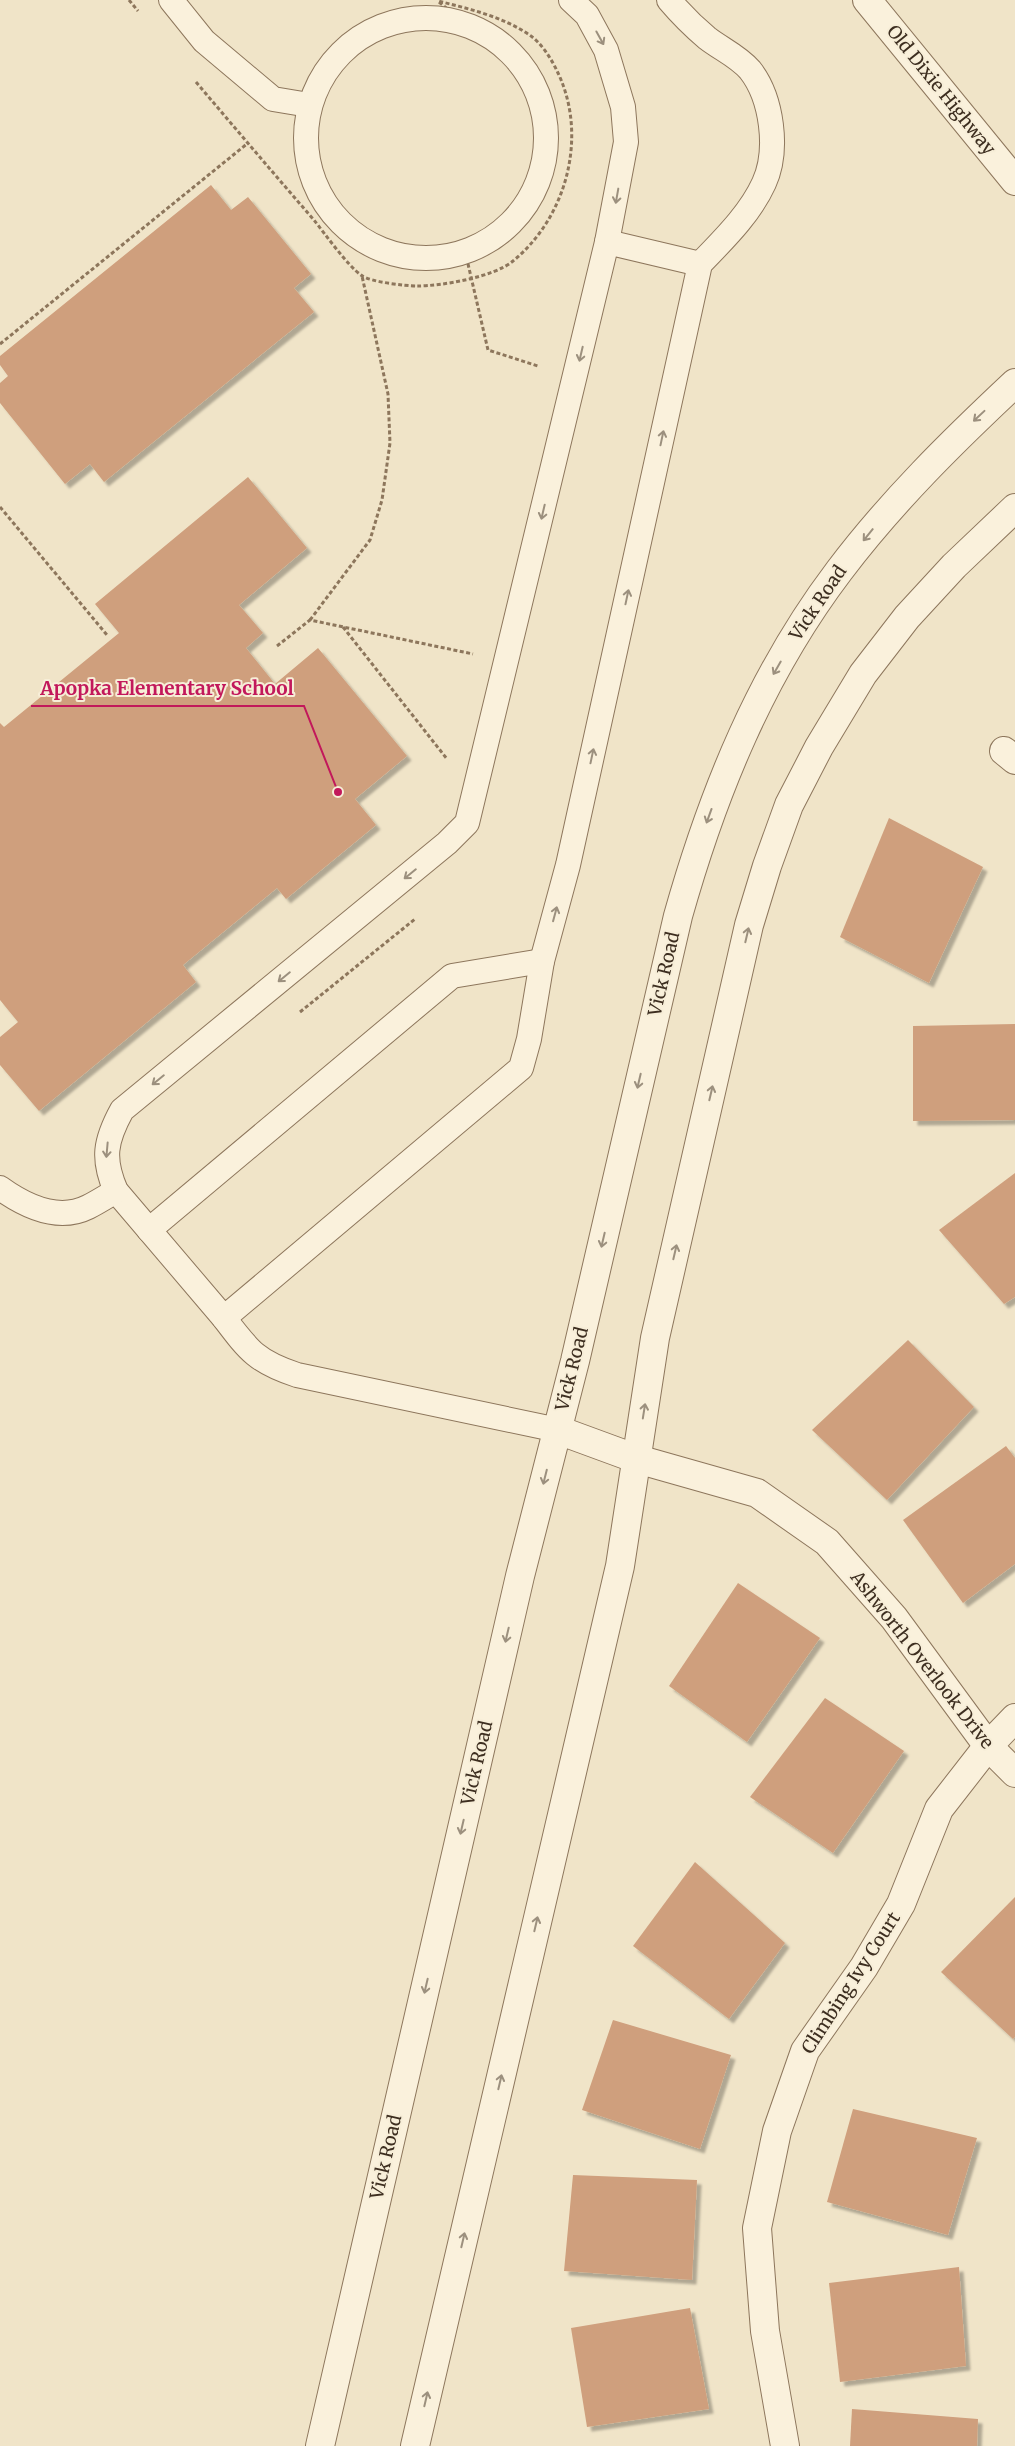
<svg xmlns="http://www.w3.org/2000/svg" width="1015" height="2446" font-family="Merriweather,serif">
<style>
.building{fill:#cf9f7d;filter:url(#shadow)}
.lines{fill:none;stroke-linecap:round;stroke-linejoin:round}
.service-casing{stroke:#8d765c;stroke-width:26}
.minor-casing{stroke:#8d765c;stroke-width:30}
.tertiary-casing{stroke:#8d765c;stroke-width:30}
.path{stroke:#8d765c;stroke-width:3;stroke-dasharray:4 2.5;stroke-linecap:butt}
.service{stroke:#faf1dc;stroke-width:24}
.minor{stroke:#faf1dc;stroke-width:28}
.tertiary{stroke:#faf1dc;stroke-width:28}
.oneway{stroke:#9c907e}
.labels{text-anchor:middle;stroke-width:4;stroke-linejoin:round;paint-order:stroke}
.street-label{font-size:18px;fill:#3d2e20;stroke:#f7eed8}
.leader{fill:none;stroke:#c2185b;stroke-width:2}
.callout-dot{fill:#c2185b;stroke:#f7eed8;stroke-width:2}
.callout-label{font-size:19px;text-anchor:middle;font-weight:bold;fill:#c2185b;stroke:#f7eed8;stroke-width:4;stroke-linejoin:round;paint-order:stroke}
</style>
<defs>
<filter id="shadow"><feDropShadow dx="4.5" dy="4.5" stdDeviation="1" flood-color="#0004"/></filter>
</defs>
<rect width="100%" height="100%" fill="#f0e4c8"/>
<!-- building -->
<g class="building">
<path d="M211,185l20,25 17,-13 63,77 -17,14 20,24 -210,170 -14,-18 -25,20 -65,-81v-20l8,-7 -8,-11v-9z"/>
<path d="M248,477l59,71 -68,57 24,28 -17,15 29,36 43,-36 89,108 -52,43 21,26 -90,74 -9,-11 -94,77 13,17 -157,129 -39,-46v-28l18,-15 -18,-22v-277l4,4 115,-94 -24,-29z"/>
<path d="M889,818l94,49 -54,116 -89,-46z"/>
<path d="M1015,1024v96l-102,1v-95z"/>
<path d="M1015,1173v124l-11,7 -65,-74z"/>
<path d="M908,1340l66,67 -87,93 -75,-70z"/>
<path d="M1006,1446l9,12v106l-52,39 -60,-83z"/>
<path d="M738,1583l82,55 -73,104 -78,-56z"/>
<path d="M825,1698l79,53 -71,102 -83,-56z"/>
<path d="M695,1862l90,81 -56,76 -96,-73z"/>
<path d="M1015,1897v140l-2,2 -72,-67z"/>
<path d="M613,2020l118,35 -31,94 -118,-39z"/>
<path d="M853,2109l124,29 -29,97 -121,-33z"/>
<path d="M573,2175l124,5 -5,100 -128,-9z"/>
<path d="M959,2267l7,99 -126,16 -11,-99z"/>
<path d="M690,2308l19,101 -122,18 -16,-99z"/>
<path d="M852,2409l126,10 -1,27h-127z"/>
</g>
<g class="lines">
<!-- service casing -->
<g class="service-casing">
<g id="service">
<path d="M171,0l33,41 69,58 36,6"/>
<path d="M571,0l16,15 19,35 17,57 3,35 -19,100 -140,581 -20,20 -325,267c-17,31 -20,49 -6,81l108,127 297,-250 8,-29 13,-78 26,-96 132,-601c23,-24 50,-50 64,-81 15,-33 8,-85 -14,-113 -12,-14 -29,-21 -43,-32 -13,-11 -27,-25 -38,-38"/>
<circle cx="426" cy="138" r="120"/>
<path d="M607,242l93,22"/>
<path d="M0,1188c25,18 58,34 88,19 10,-5 19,-11 28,-16"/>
<path d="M149,1230l303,-254 90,-15"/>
<path d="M224,1318c25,33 33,44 73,57l261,55"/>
</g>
</g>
<!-- minor casing -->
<g class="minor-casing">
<g id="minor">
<path d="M1004,751l11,9"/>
<path d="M558,1430l79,29 120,34 70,49 67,76 94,128 27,27"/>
<path d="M785,2446l-20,-115 -8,-103 20,-97 28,-80 59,-84 37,-63 38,-95 49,-63 27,-28"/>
</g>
</g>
<!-- tertiary casing -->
<g class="tertiary-casing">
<g id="tertiary">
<path d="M867,0l148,181"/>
<path d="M320,2446l200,-870 55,-215 103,-445c35,-124 83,-242 161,-345 52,-69 113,-129 176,-188"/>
<path d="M415,2446l205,-880 35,-228 94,-413 18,-59 22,-61 30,-58 44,-73 44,-57 47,-51 61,-58"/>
</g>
</g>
<!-- path -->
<g class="path">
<path d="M129,0l9,11"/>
<path d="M439,2l28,23"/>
<path d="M196,82c39,46 78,92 118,138 11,14 34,46 47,55 8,7 45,11 56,11 25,0 77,-9 96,-25 54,-44 75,-125 45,-188 -6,-13 -15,-28 -27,-37 -27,-19 -61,-27 -93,-35"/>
<path d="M465,251l23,99 50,16"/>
<path d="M0,344l248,-201"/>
<path d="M0,507l107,128"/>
<path d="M310,620l60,-80 12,-40 8,-57 -2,-49 -26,-118"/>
<path d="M343,627l104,132"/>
<path d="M277,646l33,-26 163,34"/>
<path d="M300,1012l115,-93"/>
</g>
<!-- service -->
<use href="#service" class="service"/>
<!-- minor -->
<use href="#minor" class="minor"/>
<!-- tertiary -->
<use href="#tertiary" class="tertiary"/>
</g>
<!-- one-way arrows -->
<defs><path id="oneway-shaft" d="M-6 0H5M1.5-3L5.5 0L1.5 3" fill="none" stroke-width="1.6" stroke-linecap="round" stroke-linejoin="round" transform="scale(1.25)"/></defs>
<g class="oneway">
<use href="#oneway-shaft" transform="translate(600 38) rotate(61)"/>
<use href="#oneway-shaft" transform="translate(617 196) rotate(100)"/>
<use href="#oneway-shaft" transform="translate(581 354) rotate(103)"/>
<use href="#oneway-shaft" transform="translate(979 416) rotate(137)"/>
<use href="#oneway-shaft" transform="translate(662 438) rotate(-78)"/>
<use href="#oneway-shaft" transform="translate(543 512) rotate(103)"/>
<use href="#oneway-shaft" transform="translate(868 535) rotate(129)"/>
<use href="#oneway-shaft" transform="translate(627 597) rotate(-78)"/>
<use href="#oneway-shaft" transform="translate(777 668) rotate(120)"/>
<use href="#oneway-shaft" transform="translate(592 756) rotate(-78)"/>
<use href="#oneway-shaft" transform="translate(709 816) rotate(110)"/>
<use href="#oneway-shaft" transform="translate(410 874) rotate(141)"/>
<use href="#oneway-shaft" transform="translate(555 914) rotate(-75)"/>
<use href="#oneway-shaft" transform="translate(747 935) rotate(-77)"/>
<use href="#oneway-shaft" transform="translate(284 977) rotate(141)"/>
<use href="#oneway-shaft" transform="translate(158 1080) rotate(141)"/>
<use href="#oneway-shaft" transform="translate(639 1081) rotate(103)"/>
<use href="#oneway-shaft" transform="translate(711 1093) rotate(-77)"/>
<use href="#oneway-shaft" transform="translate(107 1150) rotate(95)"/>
<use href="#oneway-shaft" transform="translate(603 1240) rotate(103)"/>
<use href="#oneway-shaft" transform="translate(675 1252) rotate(-77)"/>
<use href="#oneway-shaft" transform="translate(644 1411) rotate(-81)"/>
<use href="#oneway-shaft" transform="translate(545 1477) rotate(104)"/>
<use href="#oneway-shaft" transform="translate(507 1635) rotate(103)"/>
<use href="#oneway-shaft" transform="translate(462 1827) rotate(103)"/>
<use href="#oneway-shaft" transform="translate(536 1924) rotate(-77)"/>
<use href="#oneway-shaft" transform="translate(426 1986) rotate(103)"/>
<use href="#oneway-shaft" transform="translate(500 2082) rotate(-77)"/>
<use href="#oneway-shaft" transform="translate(463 2240) rotate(-77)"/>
<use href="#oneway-shaft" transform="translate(426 2399) rotate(-77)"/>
</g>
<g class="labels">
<!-- street labels -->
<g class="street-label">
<text transform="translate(941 90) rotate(51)" y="6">Old Dixie Highway</text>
<text transform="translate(818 603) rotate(-56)" y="6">Vick Road</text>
<text transform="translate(664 974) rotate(-77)" y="6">Vick Road</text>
<text transform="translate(572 1369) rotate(-76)" y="6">Vick Road</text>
<text transform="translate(922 1660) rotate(52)" y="6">Ashworth Overlook Drive</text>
<text transform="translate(477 1763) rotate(-77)" y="6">Vick Road</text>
<text transform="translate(851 1983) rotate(-57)" y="6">Climbing Ivy Court</text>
<text transform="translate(386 2157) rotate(-77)" y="6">Vick Road</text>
</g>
</g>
<!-- callouts -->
<path class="leader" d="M338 792L304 706H31"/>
<circle class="callout-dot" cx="338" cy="792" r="5"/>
<g class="callout-label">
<text x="167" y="695">Apopka Elementary School</text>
</g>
</svg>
